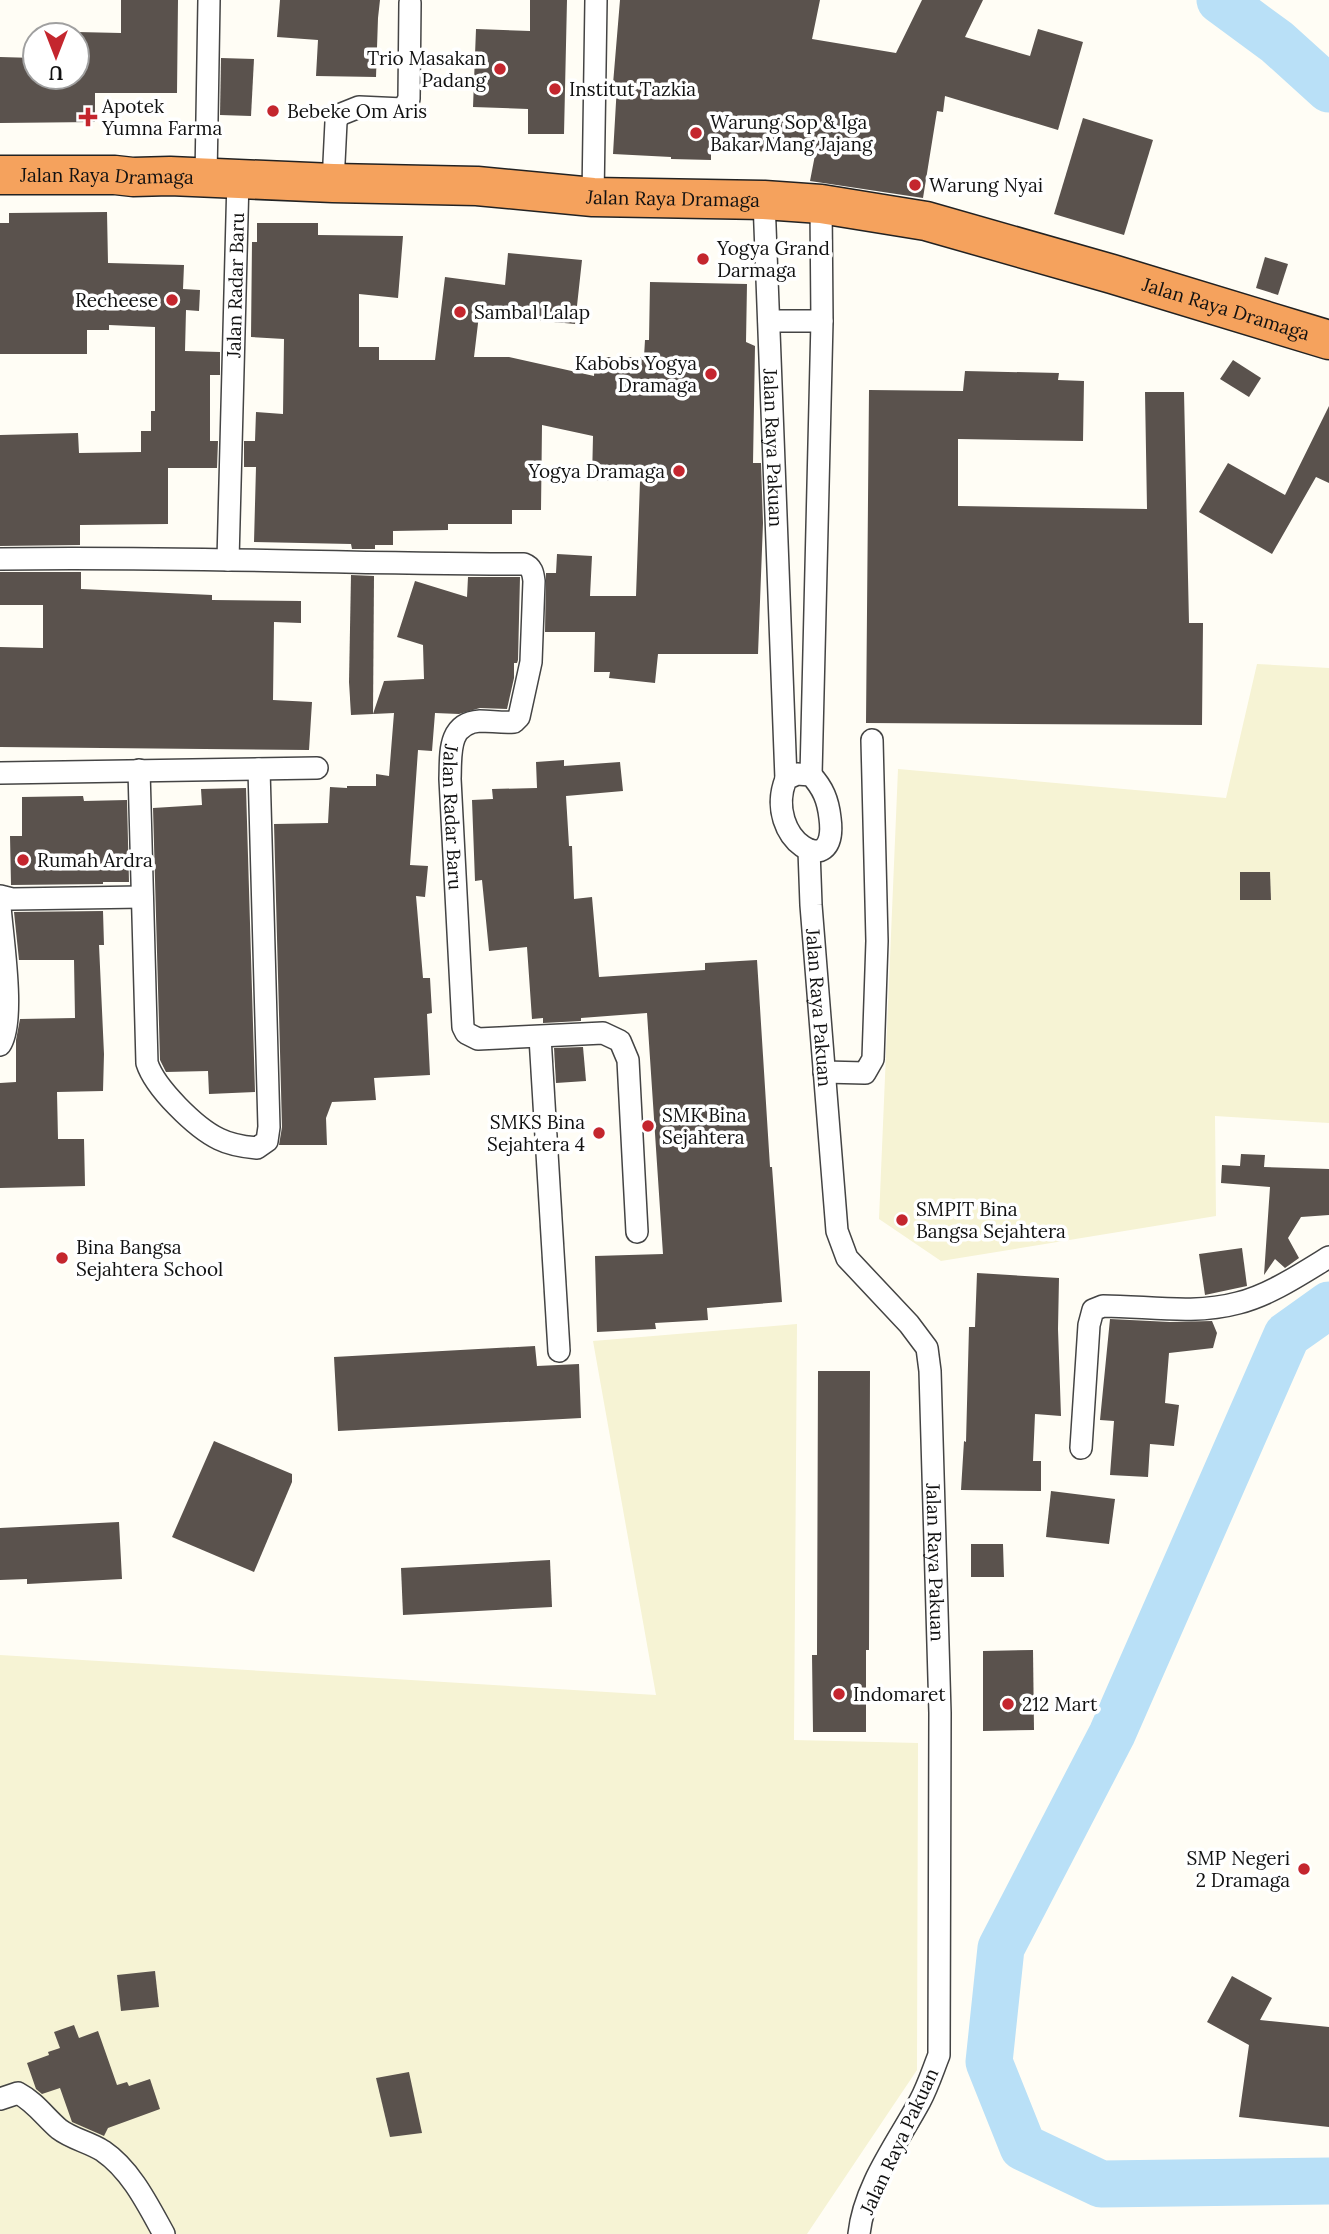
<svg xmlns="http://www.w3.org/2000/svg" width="1329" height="2234" font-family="Lora,serif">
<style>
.farmland{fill:#f6f3d4}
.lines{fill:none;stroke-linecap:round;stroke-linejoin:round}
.river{stroke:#b9e0f7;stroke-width:47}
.building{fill:#5a524d}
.street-casing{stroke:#444;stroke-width:24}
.highway-casing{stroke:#222;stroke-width:41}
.street{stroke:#fff;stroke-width:21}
.highway{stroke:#f5a25d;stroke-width:38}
.poi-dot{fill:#c4262e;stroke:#fff;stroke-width:2.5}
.labels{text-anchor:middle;stroke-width:7;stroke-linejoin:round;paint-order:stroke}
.poi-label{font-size:19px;fill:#111;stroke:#fff;text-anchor:start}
.street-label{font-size:19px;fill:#111;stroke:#fff}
</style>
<rect width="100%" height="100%" fill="#fffdf5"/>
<!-- farmland -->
<g class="farmland">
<path d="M1257,664l72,4v455l-114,-7 1,100 -275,45 -62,-42 19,-450 328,29z"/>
<path d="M797,1324l-3,416 124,3 -1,327 -110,164h-807v-579l656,40 -63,-354z"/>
</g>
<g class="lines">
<!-- river -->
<g class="river">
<path d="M1220,0l57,42 52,47"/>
<path d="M1329,1305l-42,30 -175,399 -111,214 -12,114 34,85 78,37 228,-3"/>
</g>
</g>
<!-- building -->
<g class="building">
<path d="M121,0h57l-1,93h-82v29l-95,1v-66l35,1v19h42v-45l44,1z"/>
<path d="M280,0h100l-2,18 -2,59 -60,-1 2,-36 -41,-3z"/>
<path d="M530,0h37l-3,134h-36v-25l-55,-2 3,-78 54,2z"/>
<path d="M620,0h200l-8,39 84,14 26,-53h61l-18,37 65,19 8,-27 45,13 -25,88 -113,-34 -2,16 -6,-1 -14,87 -113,-17 5,-26 -104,-7v12l-40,-1v-2l-58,-3 4,-69 -4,-1z"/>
<path d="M221,58l33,1 -3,57 -31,-1z"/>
<path d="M1083,118l70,22 -29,95 -70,-21z"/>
<path d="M107,212l1,51 76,2 -1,24 17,1 -1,21 -13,-1 -1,41 35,1v23h-10v66h8l-1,27h-49v56l-88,1v20l-80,1v-111l78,-2 1,20 62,-1v-21h10v-20h4v-84l-46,-2v5h-22v24h-87v-131h9v-10z"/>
<path d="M257,223h61v12l85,1 -5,62 -39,-4v53h20v13h56l10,-83 60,8 3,-32 74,7 -7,64 -96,-9 -5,42h35l85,19 1,-19h49l1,-17h4l1,-58 97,2 -1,58 9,4 -2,117h8l2,60 -5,131h-100l-3,29 -46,-5 1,-6h-16l1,-40h-50l1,-59h10l1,-19 35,2 -2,40h46l4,-115 -48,-1 1,-44 -51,-11 -1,85h-29v14h-64v6l-55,1v14h-18v4h-23l-1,-5 -97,-2 2,-75h-12v-26h11l1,-29 27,2 1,-75 -33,-2 1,-95h5z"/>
<path d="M1265,257l23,7 -10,31 -22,-7z"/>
<path d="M1233,360l28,18 -12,19 -29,-18z"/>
<path d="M965,371l94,2 -1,7 26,1 -1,60 -125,-2v67l189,3 -2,-117h39l5,231h14l-1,102 -336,-2 3,-333 94,1z"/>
<path d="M1329,406v77l-13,-6 -44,77 -73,-42 29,-49 57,32z"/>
<path d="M0,572h81v17l131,6v5l89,1v22l-27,-1 -1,78 39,2 -3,48 -309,-3v-100l43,1v-43h-43z"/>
<path d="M351,575l23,1 -1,138 -22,1 -2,-33z"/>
<path d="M468,577h52l-2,83 -1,3h-3v15l-7,31 -27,-1 -21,6 -24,-1 -3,38 -14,-1 -8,115 18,1 -3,31 -9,-1 7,82h7l2,35 -5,1 3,61 -56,3 2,22 -44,2 -6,16 1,27h-48l3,-18 -8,-303 54,-1 2,-36 17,1v-2h29v-12l13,2 5,-63 -21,1 11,-33 40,-2 -1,-34 -26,-8 18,-56 52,16z"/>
<path d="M564,760v6l56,-4 3,29 -57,5 3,50h3l2,53 18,-2 7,80 106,-7v-7l52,-3 13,207h2l10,135 -75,6 1,12 -53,3 1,6 -59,3 -2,-76 68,-2 -16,-241 -66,5v3l-38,2v-5l-11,1 -5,-72 -38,4 -7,-71 -7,1 -3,-81 21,-1 -1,-10 45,-1 -1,-26z"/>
<path d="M246,788l9,304 -46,2 -1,-23 -42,1 -6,-12 -7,-252 49,-3 -1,-16z"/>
<path d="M83,796l1,5 43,-1 2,82h-26v2l-92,1 -1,-49h12v-39z"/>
<path d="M1240,872h30l1,28h-31z"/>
<path d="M103,911l1,34h-5l5,109 -1,37 -46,1 1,47h26l1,47 -85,2v-105l16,-1v-42l4,-21 55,-1 -1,-58h-55l-5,-48z"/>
<path d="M583,1047l3,34 -30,2 -2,-35z"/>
<path d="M1241,1154l24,1 -1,12 65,2v46l-28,2 -13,21 11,20 -14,10 -10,-9 -11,16 6,-88 -49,-4 1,-18 18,1z"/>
<path d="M1242,1248l5,38 -42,9 -6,-41z"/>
<path d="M977,1273l82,5 -1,51 3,87 -26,-2 -2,47h8v30l-80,-1 3,-49 2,1 3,-115h6z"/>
<path d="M1110,1319l60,3 42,-1 5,12 -4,15 -44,5 -4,50 14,2 -5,41 -24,-2 -2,33 -38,-2 4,-54 -14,-1z"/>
<path d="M535,1346l2,20 42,-2 2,54 -243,13 -4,-74z"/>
<path d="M818,1371h52l-1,279h-3v82h-53l-1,-77h5z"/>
<path d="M214,1441l78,33v8l-38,90 -82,-35z"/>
<path d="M1051,1491l64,8 -6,45 -63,-7z"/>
<path d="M119,1522l3,57 -95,5v-5l-27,1v-52z"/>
<path d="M971,1544h32l1,33h-33z"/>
<path d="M550,1560l2,47 -149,8 -2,-47z"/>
<path d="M1033,1650l1,80 -51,1v-80z"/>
<path d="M155,1971l4,36 -38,4 -4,-36z"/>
<path d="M1232,1976l40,22 -12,22 69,7v100l-90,-10 10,-72 -42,-23z"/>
<path d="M74,2025l5,13 19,-7 19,54 10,-3 2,4 21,-7 10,30 -52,19 -4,8 -32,-14 -12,-34 -18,6 -6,-5 -9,-26 22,-8 -1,-3 12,-4 -6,-16z"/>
<path d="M409,2072l13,61 -32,4 -14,-59z"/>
</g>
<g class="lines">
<!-- street casing -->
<g class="street-casing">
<g id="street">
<path d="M206,177l3,-177"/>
<path d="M333,183l3,-61 3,-7 20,-8 44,2 6,-10 1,-96"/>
<path d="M593,197l3,-197"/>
<path id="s1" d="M764,200l22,579"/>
<path d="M769,321h53"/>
<path id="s2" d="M0,559c175,-3 349,5 524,5 8,3 9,9 10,17l-3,81 -12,55 -5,5c-11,1 -23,-1 -34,-1 -33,2 -29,34 -30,58l13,248 3,6 12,6 125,-6 17,8 8,19 9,172"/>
<path id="s3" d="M228,560l10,-381"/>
<path d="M139,770l8,293c8,25 49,65 72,76 12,6 26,8 38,9l10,-7 2,-14 -10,-358"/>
<path d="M0,773l317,-5"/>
<path d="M797,774l14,1c12,13 17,25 19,43 9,67 -68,21 -44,-39z"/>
<path d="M811,775l11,-454 -1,-117"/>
<path id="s4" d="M809,850l2,55 26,326 10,27 62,66 18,24 3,23 10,342 -1,342c-6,15 -11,31 -19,46 -22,41 -56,85 -61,133"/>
<path d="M0,896l12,3 130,-2"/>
<path d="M0,906c2,30 16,116 0,139"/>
<path d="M540,1037l19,314"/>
<path d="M824,1072l41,1 8,-14 4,-118 -5,-201"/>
<path d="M1081,1448l8,-123 4,-15 10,-4c44,0 91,9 135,-3 32,-8 63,-29 91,-46"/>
<path d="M0,2099l18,-6c17,9 27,24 41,36 13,10 30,13 44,22 28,19 45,54 61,83"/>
</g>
</g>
<!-- highway casing -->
<g class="highway-casing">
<g id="highway">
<path id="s5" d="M0,175h115l18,2 37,-1 163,7 144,3 116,11 171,3 57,4 105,17 186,53 217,66"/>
</g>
</g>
<!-- street -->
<use href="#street" class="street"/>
<!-- highway -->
<use href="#highway" class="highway"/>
</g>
<!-- markers -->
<g class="poi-dot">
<circle cx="500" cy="69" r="7"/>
<circle cx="555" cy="89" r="7"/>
<circle cx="273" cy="111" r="7"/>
<path d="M84.5 106.5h7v7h7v7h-7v7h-7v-7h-7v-7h7z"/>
<circle cx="696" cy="133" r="7"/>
<circle cx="915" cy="185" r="7"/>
<circle cx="703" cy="259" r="7"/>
<circle cx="172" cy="300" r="7"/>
<circle cx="460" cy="312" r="7"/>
<circle cx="711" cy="374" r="7"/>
<circle cx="679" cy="471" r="7"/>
<circle cx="23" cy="860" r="7"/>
<circle cx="648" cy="1126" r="7"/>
<circle cx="599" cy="1133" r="7"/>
<circle cx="902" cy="1220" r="7"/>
<circle cx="62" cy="1258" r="7"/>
<circle cx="839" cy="1694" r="7"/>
<circle cx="1008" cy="1704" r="7"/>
<circle cx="1304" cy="1869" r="7"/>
</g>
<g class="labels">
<!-- poi labels -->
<g class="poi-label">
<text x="486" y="65" text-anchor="end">Trio Masakan<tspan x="486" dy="22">Padang</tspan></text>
<text x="569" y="96">Institut Tazkia</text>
<text x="102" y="113">Apotek<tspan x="102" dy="22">Yumna Farma</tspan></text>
<text x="287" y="118">Bebeke Om Aris</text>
<text x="710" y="129">Warung Sop &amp; Iga<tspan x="710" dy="22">Bakar Mang Jajang</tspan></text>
<text x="929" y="192">Warung Nyai</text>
<text x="717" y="255">Yogya Grand<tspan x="717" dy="22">Darmaga</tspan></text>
<text x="158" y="307" text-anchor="end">Recheese</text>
<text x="474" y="319">Sambal Lalap</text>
<text x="697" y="370" text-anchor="end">Kabobs Yogya<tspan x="697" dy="22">Dramaga</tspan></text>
<text x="665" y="478" text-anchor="end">Yogya Dramaga</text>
<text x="37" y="867">Rumah Ardra</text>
<text x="662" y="1122">SMK Bina<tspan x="662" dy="22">Sejahtera</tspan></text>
<text x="585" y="1129" text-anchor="end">SMKS Bina<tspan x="585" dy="22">Sejahtera 4</tspan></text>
<text x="916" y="1216">SMPIT Bina<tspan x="916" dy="22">Bangsa Sejahtera</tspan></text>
<text x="76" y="1254">Bina Bangsa<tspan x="76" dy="22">Sejahtera School</tspan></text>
<text x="853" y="1701">Indomaret</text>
<text x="1022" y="1711">212 Mart</text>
<text x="1290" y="1865" text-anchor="end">SMP Negeri<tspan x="1290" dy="22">2 Dramaga</tspan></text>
</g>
<!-- street labels -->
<g class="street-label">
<text dy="7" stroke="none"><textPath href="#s5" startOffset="107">Jalan Raya Dramaga</textPath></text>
<text dy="7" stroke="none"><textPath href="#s5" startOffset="674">Jalan Raya Dramaga</textPath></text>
<text dy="7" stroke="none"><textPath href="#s3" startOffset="275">Jalan Radar Baru</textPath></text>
<text dy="7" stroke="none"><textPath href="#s5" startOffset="1241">Jalan Raya Dramaga</textPath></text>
<text dy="7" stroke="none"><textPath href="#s1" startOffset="248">Jalan Raya Pakuan</textPath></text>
<text dy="7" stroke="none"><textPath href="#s2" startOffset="836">Jalan Radar Baru</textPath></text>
<text dy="7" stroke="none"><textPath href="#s4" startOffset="158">Jalan Raya Pakuan</textPath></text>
<text dy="7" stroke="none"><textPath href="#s4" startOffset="746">Jalan Raya Pakuan</textPath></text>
<text transform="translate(899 2141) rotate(-65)" y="7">Jalan Raya Pakuan</text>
</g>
</g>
<!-- north arrow -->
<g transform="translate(56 56) rotate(180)"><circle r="33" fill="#ffffff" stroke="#a0a0a0" stroke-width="2"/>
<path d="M0-5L12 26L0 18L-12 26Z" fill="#c4262e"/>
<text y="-10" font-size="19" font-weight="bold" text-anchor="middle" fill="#111111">U</text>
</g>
</svg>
